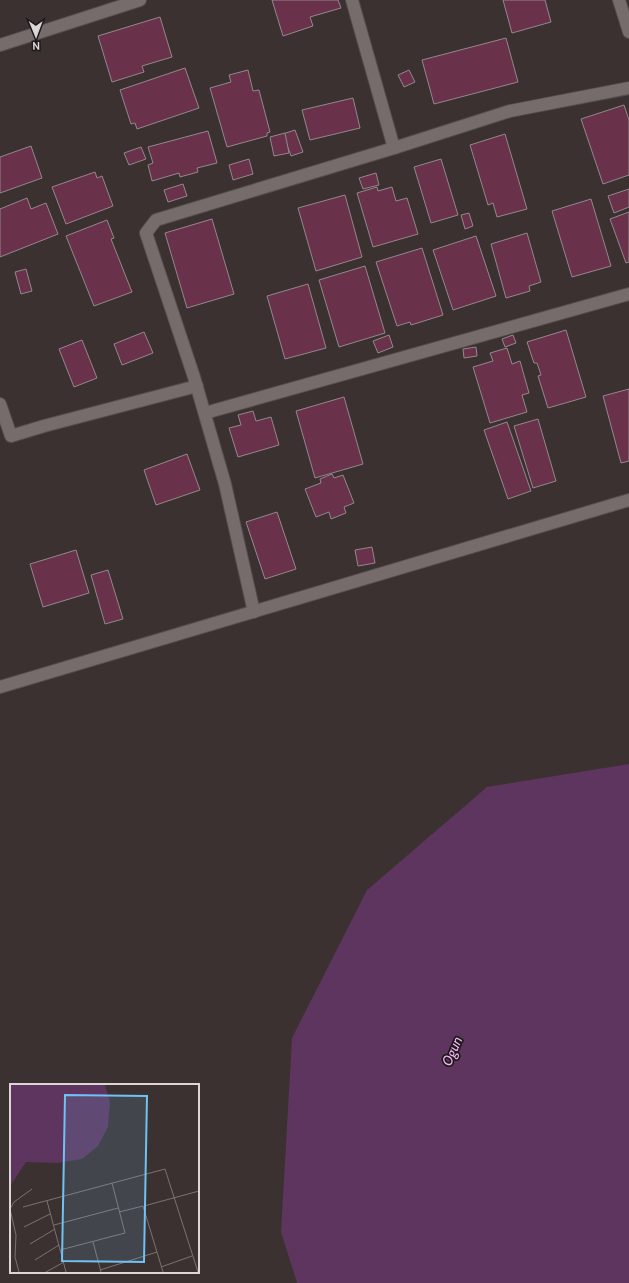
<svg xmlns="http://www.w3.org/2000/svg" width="629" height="1283" font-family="Cabin,sans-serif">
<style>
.water{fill:#5d355f}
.building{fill:#6a324a;stroke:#92888c}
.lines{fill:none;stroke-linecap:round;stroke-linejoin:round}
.street-casing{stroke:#554e4d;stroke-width:14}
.street{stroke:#766c6b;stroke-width:12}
.labels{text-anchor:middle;stroke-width:3.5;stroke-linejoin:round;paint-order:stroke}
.water-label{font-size:14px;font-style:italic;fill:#f5b4f7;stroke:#1e1a1a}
.inset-road{fill:none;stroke:#7b7372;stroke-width:1}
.view{fill:#70c2f4;fill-opacity:0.15;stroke:#70c2f4;stroke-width:2}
.inset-edge{fill:none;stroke:#dcd7d6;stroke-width:2}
</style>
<rect width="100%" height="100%" fill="#3a3130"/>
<!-- water -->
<path class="water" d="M629,764v519h-332l-16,-51 11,-194 75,-148 120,-103z"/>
<!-- building -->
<g class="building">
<path d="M272,0h66l3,8 -31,9 3,9 -30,10z"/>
<path d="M503,0h42l6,22 -39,11z"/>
<path d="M160,17l12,40 -30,9 2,6 -32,10 -14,-46z"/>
<path d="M506,38l12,44 -84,22 -12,-44z"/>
<path d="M185,68l14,40 -62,21 -2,-6 -4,1 -11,-34z"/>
<path d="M248,70l5,21 6,-1 11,42 -3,1v3l-40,11 -17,-59 21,-6 -2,-7z"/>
<path d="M409,70l6,12 -11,5 -6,-12z"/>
<path d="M353,98l7,30 -50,12 -8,-30z"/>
<path d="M624,105l5,15v55l-26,9 -22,-65z"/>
<path d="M295,130l8,22 -12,4 -8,-22z"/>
<path d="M208,131l9,32 -20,5 1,4 -18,5 -1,-4 -27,8 -4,-16 5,-2 -5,-16z"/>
<path d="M285,133l4,20 -15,3 -4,-19z"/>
<path d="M505,134l22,75 -30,8 -4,-14 -5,2 -18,-60z"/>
<path d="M31,146l11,32 -42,15v-36z"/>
<path d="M141,147l5,12 -17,6 -5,-12z"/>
<path d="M249,159l4,15 -20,6 -4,-15z"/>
<path d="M441,159l17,56 -27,8 -17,-56z"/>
<path d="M95,172l2,6 5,-2 11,30 -47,18 -14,-37z"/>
<path d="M376,173l3,12 -16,4 -4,-11z"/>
<path d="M183,184l4,12 -19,6 -4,-12z"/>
<path d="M377,187l1,4 14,-4 4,14 11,-3 11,36 -45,13 -16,-54z"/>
<path d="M629,189v18l-15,6 -6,-17z"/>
<path d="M345,195l17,62 -46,14 -18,-63z"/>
<path d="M27,198l4,11 15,-6 12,31 -58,23v-48z"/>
<path d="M591,199l20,67 -39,11 -20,-66z"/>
<path d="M629,212v50l-3,1 -16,-44z"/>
<path d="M469,213l4,13 -8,3 -4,-14z"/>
<path d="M212,219l22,75 -47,14 -22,-75z"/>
<path d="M107,220l7,18 -3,1 21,53 -38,14 -28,-70z"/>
<path d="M527,233l14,49 -12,4 1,5 -24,7 -15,-54z"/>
<path d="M476,236l20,60 -43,14 -20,-60z"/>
<path d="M422,248l21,67 -32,10 -1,-3 -13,4 -21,-64z"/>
<path d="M365,266l20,67 -46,14 -20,-67z"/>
<path d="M26,269l6,22 -11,3 -6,-22z"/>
<path d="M308,284l18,64 -41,11 -18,-63z"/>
<path d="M566,330l20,67 -38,11 -10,-32 3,-1 -4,-12h-3l-7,-21z"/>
<path d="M144,332l9,21 -31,12 -8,-21z"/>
<path d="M389,335l4,12 -15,6 -5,-12z"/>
<path d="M513,335l3,8 -11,4 -3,-8z"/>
<path d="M82,340l15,38 -23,9 -15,-38z"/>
<path d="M476,347l1,9 -13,2 -1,-9z"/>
<path d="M507,348l5,16 8,-3 9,32 -7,2 5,17 -37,11 -17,-56 20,-6 -3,-8z"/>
<path d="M629,389v72l-8,2 -18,-67z"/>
<path d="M344,397l19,67 -48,14 -19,-67z"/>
<path d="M253,411l3,10 15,-4 8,28 -41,12 -9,-29 12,-3 -3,-10z"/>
<path d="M538,419l18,62 -23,7 -19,-62z"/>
<path d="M507,422l24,69 -23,8 -24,-69z"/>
<path d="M187,454l13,36 -44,15 -12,-35z"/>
<path d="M332,474l2,4 9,-3 11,28 -10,4 2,6 -15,6 -2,-7 -13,5 -11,-28 16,-6 -1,-4z"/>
<path d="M277,512l19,57 -31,10 -19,-57z"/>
<path d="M372,547l3,16 -17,3 -3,-16z"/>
<path d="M76,550l13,43 -46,14 -13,-43z"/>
<path d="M108,570l15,49 -18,5 -14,-49z"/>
</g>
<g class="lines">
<!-- street casing -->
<g class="street-casing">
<g id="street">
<path d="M352,0l42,148"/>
<path d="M619,0l10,32"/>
<path d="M0,45l140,-45"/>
<path d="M0,404l11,32 33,-10 153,-40"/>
<path d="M205,413l424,-119"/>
<path d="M254,612l-29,-128 -31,-107 -48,-144 10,-13 238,-72 116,-37 119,-23"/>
<path d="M0,687l629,-187"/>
</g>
</g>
<!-- street -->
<use href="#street" class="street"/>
</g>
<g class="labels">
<!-- water labels -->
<g class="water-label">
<text transform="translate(452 1051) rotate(-66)" y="5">Ogun</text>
</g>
</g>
<!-- overview -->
<g transform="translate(10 1084)">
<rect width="189" height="189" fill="#3a3130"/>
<path d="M0,1h95l5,17 -2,25 -10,19 -16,13 -25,4 -31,-1 -16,24z" fill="#5d355f"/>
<path class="inset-road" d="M37,117l19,71M134,122l55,-15M13,123l142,-38 33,103M109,128l24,-6 20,66M44,141l64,-17M14,143l26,-13M83,158l8,30M20,160l25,-15M50,166l65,-17 -13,-50M25,176l24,-15M151,183l31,-11M90,186l57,-18M9,188l-4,-15 1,-22 -6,-26 4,-7 18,-13M36,188l18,-10"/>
<path class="view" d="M55,11l82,1 -3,166 -82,-1z"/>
<rect width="189" height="189" class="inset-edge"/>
</g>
<!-- north arrow -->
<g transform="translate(36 36) rotate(179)" stroke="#1e1a1a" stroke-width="3" paint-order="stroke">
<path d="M0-3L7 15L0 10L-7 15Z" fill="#dcd7d6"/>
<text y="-6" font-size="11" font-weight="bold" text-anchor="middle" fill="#dcd7d6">N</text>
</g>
</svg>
